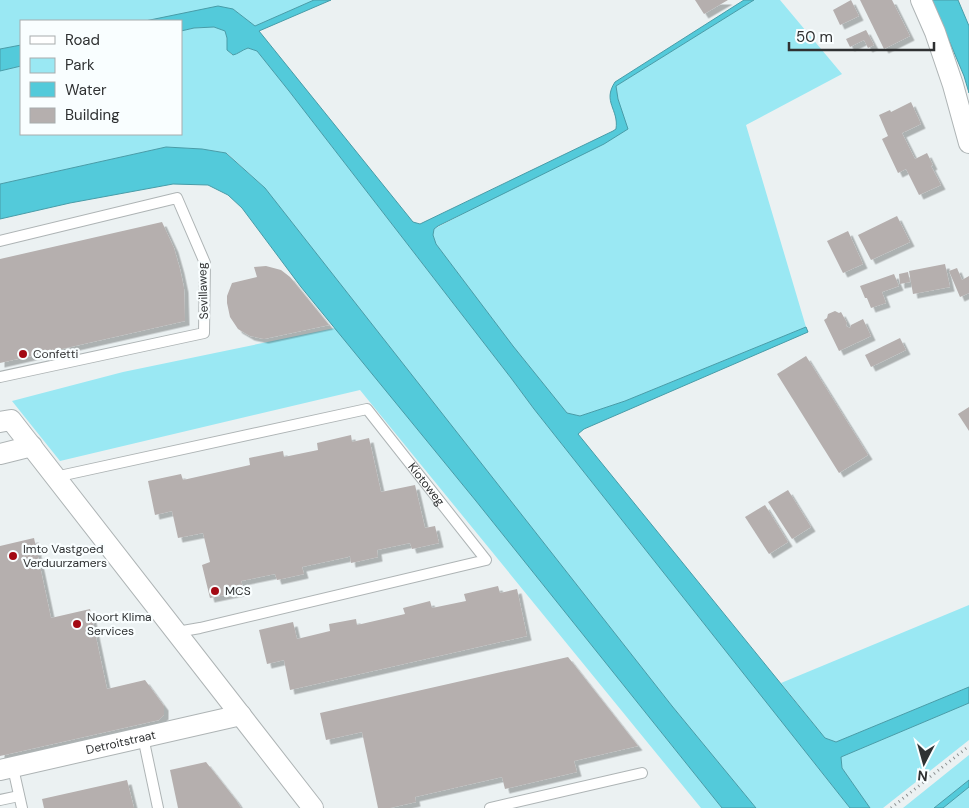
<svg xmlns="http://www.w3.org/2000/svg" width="969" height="808" font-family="'DM Sans',sans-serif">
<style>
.green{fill:#9ae8f3}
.water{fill:#53cada;stroke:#489ca8}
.building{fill:#b5afae;filter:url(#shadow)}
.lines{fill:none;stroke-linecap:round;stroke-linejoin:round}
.service-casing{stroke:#aeb4b5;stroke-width:12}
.minor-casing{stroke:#aeb4b5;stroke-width:22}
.path{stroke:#8e9293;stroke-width:3;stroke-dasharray:1 4;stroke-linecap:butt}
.service{stroke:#fff;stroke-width:10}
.minor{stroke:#fff;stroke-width:20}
.poi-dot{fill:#a30913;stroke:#f9feff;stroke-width:2}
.labels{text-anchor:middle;stroke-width:4.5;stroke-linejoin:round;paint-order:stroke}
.street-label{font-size:12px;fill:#2f3132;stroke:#f9feff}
.poi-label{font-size:12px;fill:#2f3132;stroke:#f9feff;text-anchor:start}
</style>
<defs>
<filter id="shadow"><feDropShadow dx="4.5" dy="4.5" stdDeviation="0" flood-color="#0004"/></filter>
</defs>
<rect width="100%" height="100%" fill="#ebf1f2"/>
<!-- green -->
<g class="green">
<path d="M0,0h314l-59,26 -22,-17 -88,12h-124v24l-21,4z"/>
<path d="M754,0h26l62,74 -96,51 60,202 -181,74 -45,15 -13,-3 -54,-67 -77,-102 -3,-9 1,-6 193,-100 -9,-30 -2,-13z"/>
<path d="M214,27l11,4 2,7v12l5,5c6,-1 10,-5 16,-7l9,3 32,40 222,287 23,31 316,399h-94l-84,-102 -407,-518 -38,-35 -25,-4 -36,-2 -166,37v-113l21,-5v68h160v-103l13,-3z"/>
<path d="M335,328l141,173 246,307h-21l-341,-418 -300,71 -48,-60 111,-29z"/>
<path d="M969,605v82l-133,55 -11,-4 -44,-55z"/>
<path d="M969,703v37l-86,68h-13l-28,-40 -1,-11z"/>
<path d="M969,755v25l-35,28h-31z"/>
<path d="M969,787v21h-26z"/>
</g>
<!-- water -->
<g class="water">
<path d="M314,0h17l-72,31 154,191 7,2 193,-93 3,-2c3,-20 -14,-27 -1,-47l129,-82h10l-138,86 2,13 10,30 -24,15 -166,82 -4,3 -1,6 3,9 77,102 54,67 13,3 45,-15 181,-74 2,5 -224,97 -6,5 247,304 11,4 133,-55v16l-128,54 1,11 28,40h-20l-316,-399 -23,-31 -222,-287 -32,-40 -9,-3c-6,2 -10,6 -15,7l-6,-5v-12l-2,-7 -11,-4 -20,1 -13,3v-10h-36l73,-15 15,3 22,17z"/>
<path d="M932,0h26l11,26v67l-5,-17z"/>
<path d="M21,45v21l-21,5v-22z"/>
<path d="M166,147l36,2 24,4 39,35 407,518 84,102h-34l-246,-307 -175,-214 -59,-79 -14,-13 -20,-10 -35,-1 -103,19 -70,16v-35z"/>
<path d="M969,780v7l-26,21h-9z"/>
</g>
<!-- building -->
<g class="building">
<path d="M695,0h33l-24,14z"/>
<path d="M851,0l8,16 -19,9 -7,-15z"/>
<path d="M860,0h32l18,36 -26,13z"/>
<path d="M866,30l8,15 -6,3 -4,-8 -14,7 -4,-8z"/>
<path d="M911,102l10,22 -19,9 13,26 12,-6 6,12 -2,1 10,19 -22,10 -13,-26 -8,4 -16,-34 6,-3 -9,-21 11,-5 1,2z"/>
<path d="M897,216l13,26 -39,18 -13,-25z"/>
<path d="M162,222l12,26 6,21 4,19 1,33 -185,42v-104z"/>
<path d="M848,231l15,33 -20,9 -16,-32z"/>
<path d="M945,264l5,23 -37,7 -4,-23z"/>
<path d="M266,266l15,4 9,7 39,48 -65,14 -14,-3 -12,-7 -8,-12 -3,-14v-7l5,-13 25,-6 -3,-10z"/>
<path d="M957,268l5,12 7,-4v17l-9,4 -11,-26z"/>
<path d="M908,272l2,10 -10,2 -1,-10z"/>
<path d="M894,274l5,12 -17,6 4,11 -15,5 -4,-10h-2l-5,-12z"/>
<path d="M835,311l4,2 2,-1 6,11 -1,3 4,2 1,-3 12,-6 8,17 -32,15 -15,-31 3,-2 1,-4z"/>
<path d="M900,338l6,12 -35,17 -6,-12z"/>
<path d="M806,356l62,99 -29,18 -62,-99z"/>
<path d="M969,407v24l-11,-17z"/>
<path d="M351,435l1,7 17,-4 12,54 34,-7 10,43 10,-2 4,17 -27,6 -2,-6 -33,7 1,7 -27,6 -1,-7 -2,1 -46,10 2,7 -27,6 -2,-6 -34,7 3,10 -34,7 -8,-33 8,-3 -7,-29 -25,5 -6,-27 -17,4 -7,-34 33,-7 2,6 67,-15 -1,-7 34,-7 1,6 34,-7 -1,-7z"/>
<path d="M788,490l23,37 -19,12 -24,-37z"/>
<path d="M765,505l23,37 -19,12 -24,-37z"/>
<path d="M34,538l17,80 39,-9 17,80 38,-9 19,26v9l-5,5 -159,36v-210z"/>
<path d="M498,586l2,7 17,-4 10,47 -237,54 -6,-30 -17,4 -8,-34 34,-8 4,17 33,-8 -1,-7 27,-5 1,6 48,-11 -2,-6 27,-7 2,7 34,-7 -2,-7z"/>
<path d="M568,657l70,89 -64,15 3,11 -72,17 -3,-12 -87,20 1,5 -26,6h-12l-16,-76 -36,8 -6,-27z"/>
<path d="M206,762l30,38 5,8h-63l-8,-38z"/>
<path d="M127,780l7,28h-90l-2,-9z"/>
</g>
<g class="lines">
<!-- service casing -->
<g class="service-casing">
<g id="service">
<path d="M0,241l177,-43 28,65 -1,70 -204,44"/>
<path id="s1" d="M55,477l312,-68 119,151 -286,68 -23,4"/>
<path d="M143,737l15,71"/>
<path d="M13,768l9,40"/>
<path d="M0,800l19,-4"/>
<path d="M490,808l152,-35"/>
</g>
</g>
<!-- minor casing -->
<g class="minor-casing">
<g id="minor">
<path d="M921,0l14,32 18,53 16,58"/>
<path d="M0,422l11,-2 302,388"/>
<path d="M0,454l32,-8"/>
<path id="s2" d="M0,770l241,-55"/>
</g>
</g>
<!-- path -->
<path class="path" d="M891,808l78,-62"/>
<!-- service -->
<use href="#service" class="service"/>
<!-- minor -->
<use href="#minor" class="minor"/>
</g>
<!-- markers -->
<g class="poi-dot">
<circle cx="23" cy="354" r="5"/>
<circle cx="13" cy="556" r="5"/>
<circle cx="215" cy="591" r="5"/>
<circle cx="77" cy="624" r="5"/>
</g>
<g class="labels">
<!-- street labels -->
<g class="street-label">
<text transform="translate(203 291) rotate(-92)" y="4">Sevillaweg</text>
<text dy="4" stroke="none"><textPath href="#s1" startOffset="415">Kiotoweg</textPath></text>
<text dy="4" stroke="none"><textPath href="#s2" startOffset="124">Detroitstraat</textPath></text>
</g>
<!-- poi labels -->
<g class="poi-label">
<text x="33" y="358">Confetti</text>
<text x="23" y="553">Imto Vastgoed<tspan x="23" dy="14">Verduurzamers</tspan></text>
<text x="225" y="595">MCS</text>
<text x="87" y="621">Noort Klima<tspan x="87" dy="14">Services</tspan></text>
</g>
</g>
<!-- legend -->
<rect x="20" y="20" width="162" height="115" fill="#f9feff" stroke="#a8acad"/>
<rect x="30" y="36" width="25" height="8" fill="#ffffff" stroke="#a8acad"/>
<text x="65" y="45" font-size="15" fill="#2f3132">Road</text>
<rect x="30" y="58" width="25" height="15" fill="#9ae8f3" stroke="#a8acad"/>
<text x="65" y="70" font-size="15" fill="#2f3132">Park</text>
<rect x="30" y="82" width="25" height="15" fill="#53cada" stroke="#a8acad"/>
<text x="65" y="95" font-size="15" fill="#2f3132">Water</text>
<rect x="30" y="108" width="25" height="15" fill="#b5afae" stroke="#a8acad"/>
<text x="65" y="120" font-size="15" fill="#2f3132">Building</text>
<!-- north arrow -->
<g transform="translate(924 763) rotate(186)" stroke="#f9feff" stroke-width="4" paint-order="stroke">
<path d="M0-4L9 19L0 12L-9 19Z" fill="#2f3132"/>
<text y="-8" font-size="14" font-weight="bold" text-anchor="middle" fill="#2f3132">N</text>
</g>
<!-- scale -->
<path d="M789 42v8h145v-8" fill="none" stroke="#2f3132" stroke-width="2.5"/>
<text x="796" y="42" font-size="15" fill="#2f3132" stroke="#f9feff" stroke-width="4" paint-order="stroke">50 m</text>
</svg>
